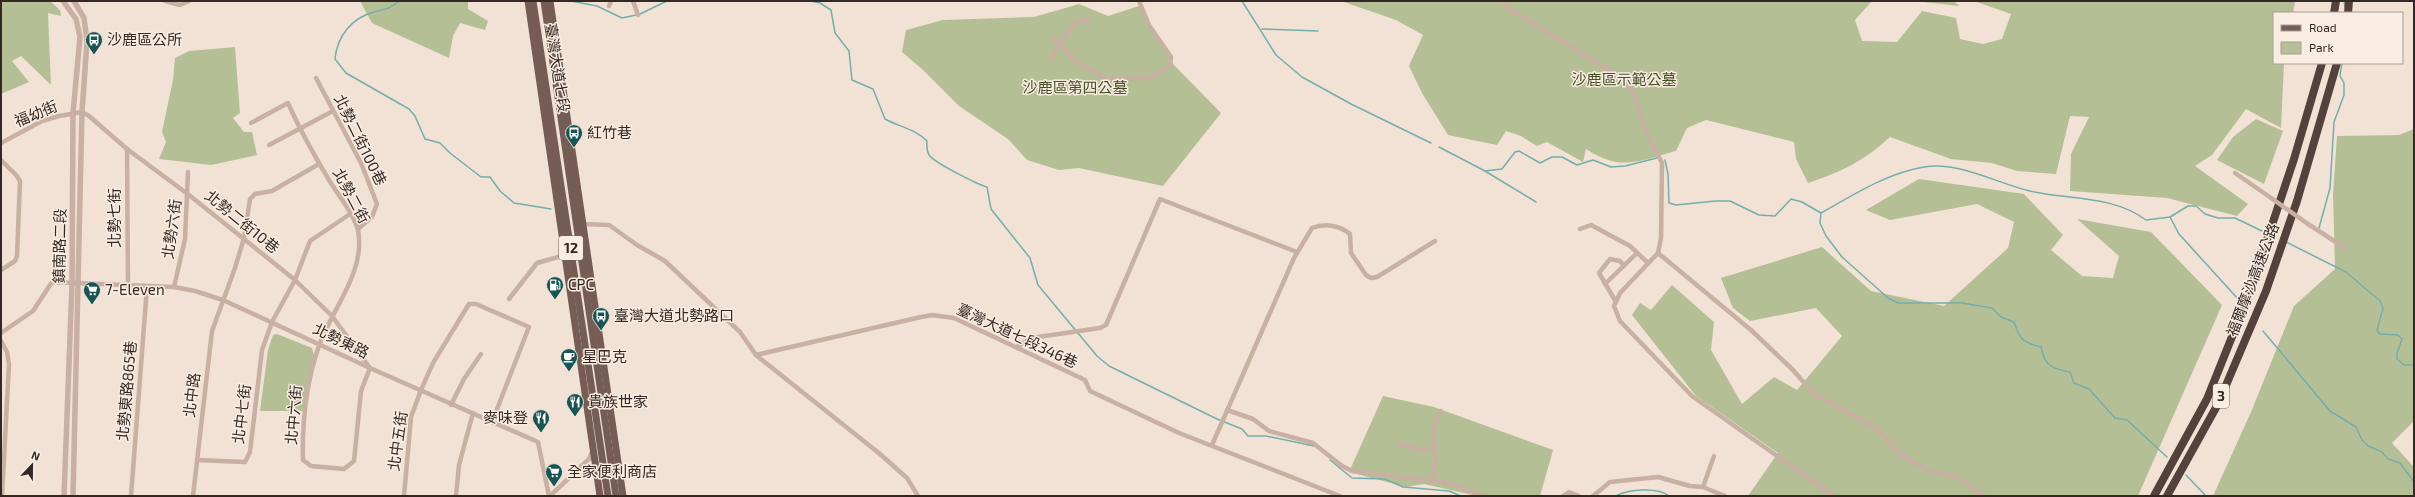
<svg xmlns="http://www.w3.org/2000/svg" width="2415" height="497" font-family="'Exo 2','Noto Sans TC',sans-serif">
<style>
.green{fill:#b5bf96}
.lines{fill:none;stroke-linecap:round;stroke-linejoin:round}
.stream{stroke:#74aeac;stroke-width:1.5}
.minor{stroke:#c8b0a2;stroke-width:4.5}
.tertiary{stroke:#c8b0a2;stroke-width:5.5}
.primary{stroke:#755d55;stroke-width:7}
.motorway{stroke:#54413b;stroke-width:8}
.minor-bridge{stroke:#c8b0a2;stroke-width:4.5}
.labels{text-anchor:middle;stroke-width:3;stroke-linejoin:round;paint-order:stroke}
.shield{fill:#f9ece1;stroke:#6e635d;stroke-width:1}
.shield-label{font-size:14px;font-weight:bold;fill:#332824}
.poi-label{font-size:15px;fill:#332824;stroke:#f9ece1;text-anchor:start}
.street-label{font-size:15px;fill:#332824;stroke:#f9ece1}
.park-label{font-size:15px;fill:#455128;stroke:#f9ece1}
</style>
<rect width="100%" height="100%" fill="#f1e2d5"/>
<!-- green -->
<g class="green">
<path d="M1,1h49l10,9 1,6 -13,-3 3,72 -30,-29 -9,5 17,21 -28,12z"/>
<path d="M360,1h108v8l20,12 -3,9 -25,-7 -7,13 -4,22 -77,-35z"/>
<path d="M1341,1h531l-17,19 7,21 35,1 25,-31 34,7 4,21 23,5 19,-5 9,-25 -37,-13h321l-2,12h-19v50h10l-3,65 -35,-19 -34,46 -17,11 53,38 -11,12 -70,-18 -97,-7 1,-37 18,-37 -19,-1 -14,58 -39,-3 -25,-8 -41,-4 -61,-22c-26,24 -49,35 -82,46l-12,-24 -2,-17 -88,-22 -19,8 -11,23c-37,10 -55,21 -90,-2l-3,13 -36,-20 -10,4 -16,-10 -15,-5 -9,14 -49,-10 -26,-42 -13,-27 14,-31 -27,-15z"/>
<path d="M1915,1h39l5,5z"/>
<path d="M1079,4l29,12 31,-10 35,59 47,48 -58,73 -84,-18 -20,2 -32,-10 -19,-21 -49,-33 -36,-36 -21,-18 4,-22 37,-10 91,-3z"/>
<path d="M235,47l5,66 -7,5 11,14h8l5,23 -46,10 -52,-6 7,-17 -4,-10 11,-52 2,-22 14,-7z"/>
<path d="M2256,119l27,12 -19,53 -47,-24 16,-23z"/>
<path d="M2414,129v292l-22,22 22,24v29h-201l38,-84 43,-106 41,-37 -2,-75 4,-58 62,-1z"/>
<path d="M1919,179l105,15 39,41 -12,15 31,26 31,2 6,-22 -42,-37 74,13 71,73 -84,191h-390l30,-43 -82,-57 -64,-81 8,-12 11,7 21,-25 42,37 -3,28 31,54 32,-27 23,13 45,-54 -26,-28 -66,13 -17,-13 -12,-30 101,-31 49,44 73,15 64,-58 6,-26 -37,-18 -87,16 -24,-10z"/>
<path d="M277,334l35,14 2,7 -10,56h-44l8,-61 5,-15z"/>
<path d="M1383,396l51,11 119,43 -13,46h-63l-53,-12 -18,3 -57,-15z"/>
</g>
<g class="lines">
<!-- stream -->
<g class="stream">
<path d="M399,1c-9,8 -14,8 -25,11 -23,6 -37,25 -39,47l11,14 63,36 6,7 10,23 15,4 10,10 31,24h9l10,14 14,12 37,6"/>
<path d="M571,1l26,5 25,12 14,-3"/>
<path d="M810,1l10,2 11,7 4,23 14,18 3,29 21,9 12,30c15,8 30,10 42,22 0,5 -1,11 3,15 5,7 49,29 57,31l4,22 39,49 8,27 59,71 12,10 108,53 25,10 6,7h18l48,10"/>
<path d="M1242,1l34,54 26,22 51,28 78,38"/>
<path d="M2344,1l1,6"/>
<path d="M640,14l27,-13"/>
<path d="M1262,29l56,2"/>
<path d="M1439,147l46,24 51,31"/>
<path d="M1665,160l3,14 1,29 7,2 39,-4h15l29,14 16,1 16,-17 11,3 19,11c32,-18 66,-40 103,-46 35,-6 72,16 106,24 39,9 82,4 116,29l24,-3 18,-11h8l9,8 13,4h17l27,13"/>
<path d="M1485,171l17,-2 13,-17 4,-1 21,12 12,-6h10l15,8 16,-5 18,7 14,-1 32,-8"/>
<path d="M1821,213l-1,10 6,13 16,21 46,41 10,5h64l30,5 9,9 13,5c6,18 8,20 27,25 4,19 11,22 29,25l4,11 15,6 26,29 12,2 40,37"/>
<path d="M2170,217l9,17 60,66"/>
<path d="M2319,228l11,-40 4,-66 10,-27v-12l-4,-7 2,-13"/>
<path d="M2286,242l60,30 34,29 3,7 -6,23 3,3 18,1 4,4 -5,14v6l7,6h10"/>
<path d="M2263,331l67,80 26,16 6,13 6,6 14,6 6,7 12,4 14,19"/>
<path d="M2414,381v12"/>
<path d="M1330,460l22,18 33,1 18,8 46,4 12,5"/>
<path d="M2186,475l20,21"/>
<path d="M1616,496c12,-7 42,-9 53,0"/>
</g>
<!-- minor -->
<g class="minor">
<path d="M165,1l15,4 9,-4"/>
<path d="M633,1l5,14"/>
<path d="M1501,1l10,9 98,60 16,12 8,11 13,39 16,31 -1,75 -3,15 93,77 42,40 20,23 66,37 20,23 14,9 15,9 26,5 14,8 16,12"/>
<path d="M609,6l2,-5"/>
<path d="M1054,38l24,25 29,16 43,-1 17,-10 3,-3 1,-8 -22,-32 -10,-24"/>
<path d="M1052,60l7,-17 17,-21 13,-2"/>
<path d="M316,78l45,85 16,41 -5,13 -14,12"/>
<path d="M1,143l41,-22 17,-5 23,-4 7,4 38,33 62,46 106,85 37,36 38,52 -9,23 -7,70 -10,8 -33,-3 -8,-6c-1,-38 4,-81 17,-117 13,-35 46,-72 38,-113 -4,-16 -20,-35 -29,-50 -15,-25 -29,-50 -41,-77l-37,20"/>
<path d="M269,145l64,-34"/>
<path d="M127,149l1,138"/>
<path d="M1,160l15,15 4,6 -3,75 -2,5 -14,9"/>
<path d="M2235,173l39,27"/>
<path d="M582,224l27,1 28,20 28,16 75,71 16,23 124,99 27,24 11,18"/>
<path d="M2308,224l37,24"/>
<path d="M1580,229l11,-4 39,21 18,17"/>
<path d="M1658,253l-38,40 -6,13 6,15 72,75 142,100"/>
<path d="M1605,284l32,-31"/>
<path d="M174,287l11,-48 3,-67"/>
<path d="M509,299l28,-36 28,-8"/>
<path d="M1616,302l-17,-29 11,-14 10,2 4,5"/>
<path d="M1,333l32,-22 19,-29 122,5 21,4 28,9 147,68 168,74 11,54"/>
<path d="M1,341l6,11 2,12 -7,132"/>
<path d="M1017,347l14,-9 69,-10 6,-3 54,-126 137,53"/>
<path d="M756,355l165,-38 11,-2 22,3 131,62 5,11 89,42 161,63"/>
<path d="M451,405l13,-26 17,-25"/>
<path d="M1227,410l26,9 16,12 44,12 29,23 10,5 98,12 32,13"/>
<path d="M1399,444l22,6 12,-3"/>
<path d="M1212,445l82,-187 18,-30c13,-5 27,-3 38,6l1,19 15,22 5,3 6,-1 58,-36"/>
<path d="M197,460l48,2 5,-10 12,-102 10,-28 23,-42 15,-39 40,-27"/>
<path d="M1434,480c0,-8 2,-17 1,-25 -2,-22 -4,-22 6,-44"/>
<path d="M1703,487l11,-31"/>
<path d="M131,496l16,-209"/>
<path d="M193,496l19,-165 23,-63 9,-30 6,-39 5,-5 17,-3 47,-27"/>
<path d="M404,496l7,-79 10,-27 12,-27 36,-59h7l53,23 -37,95"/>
<path d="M456,496l3,-31 14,-52"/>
<path d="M550,496l39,-37 3,-7"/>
<path d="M1563,496l6,-4 10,4"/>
<path d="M1593,496l17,-14 48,-5 32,9 13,1 22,9"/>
</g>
<!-- tertiary -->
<g class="tertiary">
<path d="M63,1l13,18 4,18 -7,76 -1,171 -8,212"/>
<path d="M73,496l9,-384 5,-71 -3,-23 -10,-17"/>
</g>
<!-- primary -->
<g class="primary">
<path d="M528,1l72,495"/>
<path d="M533,1l75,495"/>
<path d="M544,1l72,495"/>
<path d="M550,1l73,495"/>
</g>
<!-- motorway -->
<g class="motorway">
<path d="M2334,13l2,-12"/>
<path d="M2348,13l1,-12"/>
<path d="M2154,496l53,-97 41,-102 46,-138 28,-96"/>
<path d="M2167,496l51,-92 48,-113 31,-90 40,-138"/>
</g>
<!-- minor-bridge -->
<path class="minor-bridge" d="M2274,200l34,24"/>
</g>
<!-- icons -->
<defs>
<g id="bus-pin" transform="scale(0.9)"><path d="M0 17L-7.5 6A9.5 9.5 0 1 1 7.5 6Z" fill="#1a5454" stroke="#f9ece1"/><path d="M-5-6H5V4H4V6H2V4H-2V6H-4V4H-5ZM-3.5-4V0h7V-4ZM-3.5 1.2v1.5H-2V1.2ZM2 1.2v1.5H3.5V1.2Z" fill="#fff"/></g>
<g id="fuel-pin" transform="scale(0.9)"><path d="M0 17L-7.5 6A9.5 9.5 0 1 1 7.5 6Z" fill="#1a5454" stroke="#f9ece1"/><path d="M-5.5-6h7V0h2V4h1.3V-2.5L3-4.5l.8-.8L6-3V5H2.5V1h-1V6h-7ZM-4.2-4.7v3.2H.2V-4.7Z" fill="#fff"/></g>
<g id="supermarket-pin" transform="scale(0.9)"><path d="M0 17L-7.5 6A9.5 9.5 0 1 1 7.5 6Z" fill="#1a5454" stroke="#f9ece1"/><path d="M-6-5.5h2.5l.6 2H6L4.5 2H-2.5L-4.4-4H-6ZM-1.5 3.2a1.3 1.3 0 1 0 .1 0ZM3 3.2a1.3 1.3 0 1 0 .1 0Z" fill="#fff"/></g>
<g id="cafe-pin" transform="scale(0.9)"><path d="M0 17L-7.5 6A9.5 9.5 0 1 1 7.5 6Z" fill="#1a5454" stroke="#f9ece1"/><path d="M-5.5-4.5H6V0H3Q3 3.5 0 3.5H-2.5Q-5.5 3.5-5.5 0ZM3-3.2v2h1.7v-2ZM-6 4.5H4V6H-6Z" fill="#fff"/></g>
<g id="restaurant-pin" transform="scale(0.9)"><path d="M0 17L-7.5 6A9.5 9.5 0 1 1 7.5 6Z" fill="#1a5454" stroke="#f9ece1"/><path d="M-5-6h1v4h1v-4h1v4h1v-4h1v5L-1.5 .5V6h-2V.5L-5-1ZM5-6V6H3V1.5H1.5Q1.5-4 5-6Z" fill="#fff"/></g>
</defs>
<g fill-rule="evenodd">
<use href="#bus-pin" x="94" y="40"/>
<use href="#bus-pin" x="574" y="133"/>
<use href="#fuel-pin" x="555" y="285"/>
<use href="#supermarket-pin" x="92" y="290"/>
<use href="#bus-pin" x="601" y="316"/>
<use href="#cafe-pin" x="569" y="357"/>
<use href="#restaurant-pin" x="575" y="402"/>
<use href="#restaurant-pin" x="541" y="418"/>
<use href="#supermarket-pin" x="554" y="472"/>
</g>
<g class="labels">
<!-- shield labels -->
<g class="shield">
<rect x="559" y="236" width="24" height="24" rx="3"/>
<rect x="2213" y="384" width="16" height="24" rx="3"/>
</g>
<g class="shield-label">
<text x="571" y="253">12</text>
<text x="2221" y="401">3</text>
</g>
<!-- poi labels -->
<g class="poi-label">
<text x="107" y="45">沙鹿區公所</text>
<text x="587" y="138">紅竹巷</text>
<text x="568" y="290">CPC</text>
<text x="105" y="295">7-Eleven</text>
<text x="614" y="321">臺灣大道北勢路口</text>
<text x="582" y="362">星巴克</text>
<text x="588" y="407">貴族世家</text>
<text x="528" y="423" text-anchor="end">麥味登</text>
<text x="567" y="477">全家便利商店</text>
</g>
<!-- street labels -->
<g class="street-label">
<text transform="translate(557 68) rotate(81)" y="5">臺灣大道七段</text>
<text transform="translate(36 114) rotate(-22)" y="5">福幼街</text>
<text transform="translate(360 140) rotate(64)" y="5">北勢二街100巷</text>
<text transform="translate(351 196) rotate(62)" y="5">北勢二街</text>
<text transform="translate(115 218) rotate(-90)" y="5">北勢七街</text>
<text transform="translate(242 222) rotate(39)" y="5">北勢二街10巷</text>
<text transform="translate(172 229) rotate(-82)" y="5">北勢六街</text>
<text transform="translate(60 246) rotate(-89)" y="5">鎮南路二段</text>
<text transform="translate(2253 280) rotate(-69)" y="5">福爾摩沙高速公路</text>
<text transform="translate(1017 336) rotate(25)" y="5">臺灣大道七段346巷</text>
<text transform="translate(341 341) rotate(26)" y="5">北勢東路</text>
<text transform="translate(127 391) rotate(-85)" y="5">北勢東路865巷</text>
<text transform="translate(192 395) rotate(-83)" y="5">北中路</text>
<text transform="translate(242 414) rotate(-83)" y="5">北中七街</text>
<text transform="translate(294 415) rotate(-85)" y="5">北中六街</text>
<text transform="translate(398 441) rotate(-82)" y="5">北中五街</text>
</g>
<!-- park labels -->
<g class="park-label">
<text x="1624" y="85">沙鹿區示範公墓</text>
<text x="1075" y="93">沙鹿區第四公墓</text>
</g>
</g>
<!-- border -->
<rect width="2415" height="497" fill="none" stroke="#332824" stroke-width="4"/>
<!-- legend -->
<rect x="2273" y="12" width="130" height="52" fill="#f9ece1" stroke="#aa9e95"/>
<rect x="2281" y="25" width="20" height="6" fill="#755d55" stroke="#aa9e95"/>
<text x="2309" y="32" font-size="12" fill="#332824">Road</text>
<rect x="2281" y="42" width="20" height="12" fill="#b5bf96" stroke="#aa9e95"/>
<text x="2309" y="52" font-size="12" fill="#332824">Park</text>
<!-- north arrow -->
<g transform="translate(32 465) rotate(22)" stroke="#f9ece1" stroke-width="3" paint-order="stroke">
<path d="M0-3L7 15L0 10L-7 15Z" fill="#332824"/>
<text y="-6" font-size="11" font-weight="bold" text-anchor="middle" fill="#332824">N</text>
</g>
</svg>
